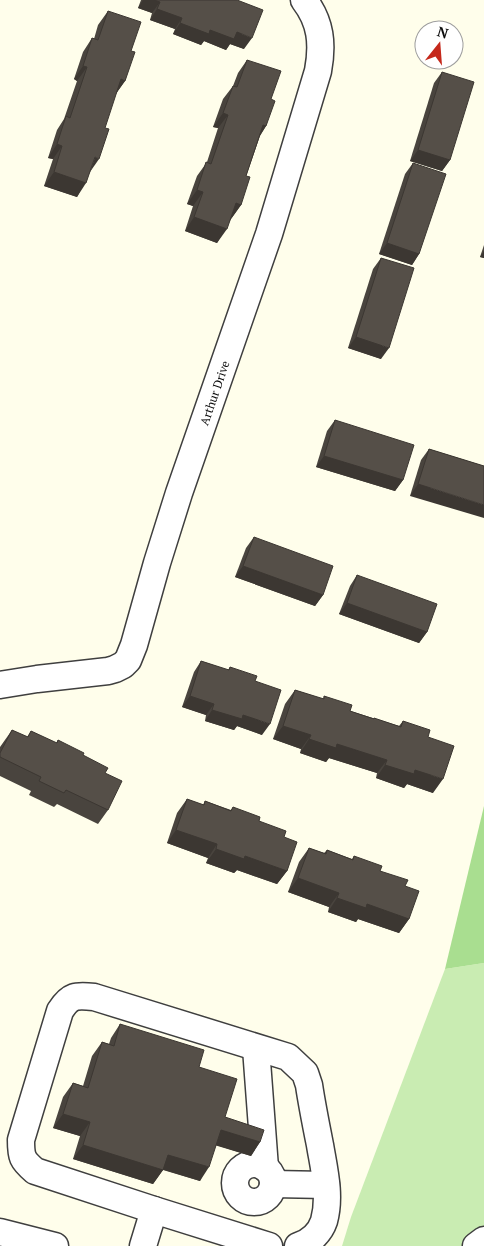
<svg xmlns="http://www.w3.org/2000/svg" width="484" height="1246" font-family="'PT Serif',serif">
<style>
.green{fill:#c9ecb2}
.forest{fill:#a9de90}
.lines{fill:none;stroke-linecap:round;stroke-linejoin:round}
.minor-casing{stroke:#3f3f3f;stroke-width:29}
.minor{stroke:#fff;stroke-width:26}
.wall{fill:#49443e}
.shaded-wall{fill:#3c3732}
.building{fill:#554f48;stroke:#3c3732}
.labels{text-anchor:middle;stroke-width:5;stroke-linejoin:round;paint-order:stroke}
.street-label{font-size:12px;fill:#0c0c0c;stroke:#fff}
</style>
<rect width="100%" height="100%" fill="#fffeeb"/>
<!-- green -->
<path class="green" d="M484,963v277l-8,6h-134l9,-29 94,-248z"/>
<!-- forest -->
<path class="forest" d="M484,806v157l-39,6z"/>
<g class="lines">
<!-- minor casing -->
<g class="minor-casing">
<g id="minor">
<path d="M0,685l37,-6 71,-8 7,-2 8,-4 5,-5 6,-15 23,-82 22,-70 90,-259 49,-163c5,-27 3,-49 -14,-71"/>
<path d="M256,1048l9,120"/>
<circle cx="254" cy="1183" r="19"/>
<path d="M273,1184l53,1"/>
<path d="M0,1232l55,14"/>
<path d="M143,1246l11,-36"/>
<path d="M269,1246l-115,-36 -119,-39c-13,-11 -14,-14 -14,-31l39,-129c10,-16 16,-16 34,-14l194,60 17,16 4,12c3,20 7,40 11,60 4,24 11,51 4,76 -4,12 -14,21 -26,25"/>
<path d="M476,1246l8,-6"/>
</g>
</g>
<!-- minor -->
<use href="#minor" class="minor"/>
</g>
<!-- wall -->
<g class="wall">
<path d="M141,0h96l7,49 -14,-5 -4,6 -22,-9 -3,4 -28,-11 2,-5 -25,-9 2,-7 -14,-5z"/>
<path d="M108,11l23,40 -6,30 -10,14 -25,77 -13,25 -33,-11 9,-27 -5,-1 9,-28 7,-11 13,-38 -3,-2 9,-27 9,-14 2,1 4,-14z"/>
<path d="M247,60l24,39 -5,27 -6,10 -14,40 -5,29 -10,14 -14,24 -32,-12 8,-25 -6,-2 10,-28 10,-14 11,-34 -5,-1 10,-28 10,-13 5,-13z"/>
<path d="M442,72l8,88 -8,11 -32,-10 24,-78z"/>
<path d="M413,163l6,91 -7,11 -33,-11 26,-80z"/>
<path d="M484,245v13l-4,-1z"/>
<path d="M381,258v101l-33,-11 25,-79z"/>
<path d="M335,420l68,60 -8,11 -79,-24 11,-36z"/>
<path d="M429,449l55,17 -74,30 11,-36z"/>
<path d="M254,537l69,58 -8,11 -80,-29 11,-29z"/>
<path d="M357,575l70,57 -8,11 -80,-29 11,-28z"/>
<path d="M201,661l27,9 2,-3 25,14 7,54 -25,-9 -3,4 -29,-9 1,-6 -24,-8 12,-35z"/>
<path d="M295,690l28,9 1,-3 26,15 49,15 4,-5 25,16 5,56 -26,-9 -3,4 -28,-10 1,-5 -48,-15 -3,4 -26,-9 1,-4 -28,-10 12,-35z"/>
<path d="M12,730l15,7 4,-6 25,12 2,-3 25,15 22,18 3,37 -10,14 -41,-20 -3,3 -25,-12 2,-4 -31,-15v-29z"/>
<path d="M187,799l16,6 2,-4 26,9 2,-3 26,14 25,16 3,34 -10,13 -40,-14 -3,3 -28,-10 2,-5 -41,-15 10,-30z"/>
<path d="M309,848l15,5 3,-3 25,9 2,-3 26,15 25,15 4,33 -10,14 -41,-14 -2,3 -28,-10 1,-5 -41,-15 11,-30z"/>
<path d="M120,1024l79,43 26,50 35,25 -9,14 -35,-11 -16,36 -37,-11 -10,14 -80,-25 7,-23 -27,-8 10,-31 10,-14 10,3 9,-30 10,-14 7,2 2,-6z"/>
</g>
<!-- shaded-wall -->
<g class="shaded-wall">
<path d="M143,0h11l6,2 -8,11 -14,-5z"/>
<path d="M157,9l25,9 -7,11 -25,-9z"/>
<path d="M180,23l30,7 27,2 15,6 -8,11 -14,-5 -4,6 -22,-9 -3,4 -28,-11z"/>
<path d="M83,66l4,1 -10,14 -3,-2z"/>
<path d="M121,79l4,2 -10,14z"/>
<path d="M223,113l5,2 -10,13 -5,-1z"/>
<path d="M263,125l3,1 -9,14z"/>
<path d="M57,144l5,2 -9,13 -5,-1z"/>
<path d="M418,150l32,10 -8,11 -32,-10z"/>
<path d="M95,157l4,2 -9,13z"/>
<path d="M54,172l32,11 -9,14 -33,-11z"/>
<path d="M197,190l6,2 -10,14 -6,-2z"/>
<path d="M236,203l5,2 -10,14z"/>
<path d="M194,217l33,12 -10,14 -32,-12z"/>
<path d="M387,243l32,11 -7,11 -33,-11z"/>
<path d="M484,251v7l-4,-1z"/>
<path d="M356,337l33,11 -8,11 -33,-11z"/>
<path d="M324,456l79,24 -8,11 -79,-24z"/>
<path d="M418,484l66,21v13l-74,-22z"/>
<path d="M243,566l80,29 -8,11 -80,-29z"/>
<path d="M347,603l80,29 -8,11 -80,-29z"/>
<path d="M190,696l24,8 -8,11 -24,-8z"/>
<path d="M212,710l31,5 27,9 -8,11 -25,-9 -3,4 -29,-9z"/>
<path d="M283,726l28,9 -10,14 -28,-10z"/>
<path d="M309,739l28,5 50,16 -10,13 -48,-15 -3,4 -26,-9z"/>
<path d="M385,765l30,5 28,9 -10,14 -26,-9 -3,4 -28,-10z"/>
<path d="M176,830l41,14 -9,14 -41,-15z"/>
<path d="M216,849l29,7 42,15 -10,13 -40,-14 -3,3 -28,-10z"/>
<path d="M298,878l41,15 -10,14 -41,-15z"/>
<path d="M337,898l30,6 42,15 -10,14 -41,-14 -2,3 -28,-10z"/>
<path d="M63,1114l27,8 -10,14 -27,-8z"/>
<path d="M221,1130l39,12 -9,14 -40,-12z"/>
<path d="M83,1145l80,25 -10,14 -80,-25z"/>
<path d="M168,1155l41,12 -9,14 -42,-13z"/>
</g>
<!-- building -->
<g class="building">
<path d="M154,0h83l26,10 -11,28 -15,-6 -3,7 -24,-9 -1,4 -29,-11 2,-5 -25,-9 3,-7z"/>
<path d="M108,11l33,11 -10,29 4,1 -10,29 -4,-2 -16,49 4,1 -10,30 -4,-2 -9,26 -32,-11 8,-26 -5,-2 9,-28 4,2 17,-51 -4,-1 9,-28 6,2z"/>
<path d="M247,60l34,11 -10,28 4,2 -9,25 -3,-1 -17,51 4,1 -9,28 -5,-2 -9,26 -33,-12 9,-25 -6,-2 9,-28 5,2 17,-49 -5,-2 10,-27 4,1z"/>
<path d="M442,72l32,10 -24,78 -32,-10z"/>
<path d="M413,163l33,11 -27,80 -32,-11z"/>
<path d="M381,258l33,10 -25,80 -33,-11z"/>
<path d="M335,420l79,25 -11,35 -79,-24z"/>
<path d="M429,449l55,17v39l-66,-21z"/>
<path d="M254,537l79,29 -10,29 -80,-29z"/>
<path d="M357,575l80,29 -10,28 -80,-29z"/>
<path d="M201,661l28,9 1,-3 27,9 -2,5 26,9 -11,34 -27,-9 -1,4 -30,-9 2,-6 -24,-8z"/>
<path d="M295,690l29,9v-3l28,9 -2,6 24,8v-1l27,9 2,-6 27,9 -2,7 26,9 -11,33 -28,-9 -1,4 -29,-9 2,-5 -50,-16 -1,4 -27,-9 2,-4 -28,-9z"/>
<path d="M12,730l16,7 3,-6 26,12 1,-3 26,13 -1,2 25,13 -3,5 17,8 -14,29 -42,-20 -2,3 -25,-12 2,-4 -41,-20v-4z"/>
<path d="M187,799l17,6 1,-4 26,10 2,-4 27,10 -1,4 27,10 -2,6 13,5 -10,29 -42,-15 -1,3 -28,-10 1,-5 -41,-14z"/>
<path d="M309,848l17,6 1,-4 26,10 1,-4 28,10 -2,5 28,9 -3,6 14,5 -10,28 -42,-15 -1,4 -29,-10 2,-5 -41,-15z"/>
<path d="M120,1024l84,26 -5,17 38,12 -12,38 39,13 -4,12 -39,-12 -12,37 -41,-12 -5,15 -80,-25 7,-23 -27,-8 10,-31 15,5 14,-46 12,4z"/>
</g>
<g class="labels">
<!-- street labels -->
<g class="street-label">
<text transform="translate(215 393) rotate(-71)" y="4">Arthur Drive</text>
</g>
</g>
<!-- north arrow -->
<g transform="translate(439 45) rotate(17)"><circle r="24" fill="#ffffff" stroke="#9e9e9e"/>
<path d="M0-4L9 19L0 12L-9 19Z" fill="#c5281b"/>
<text y="-8" font-size="14" font-weight="bold" text-anchor="middle" fill="#0c0c0c">N</text>
</g>
</svg>
